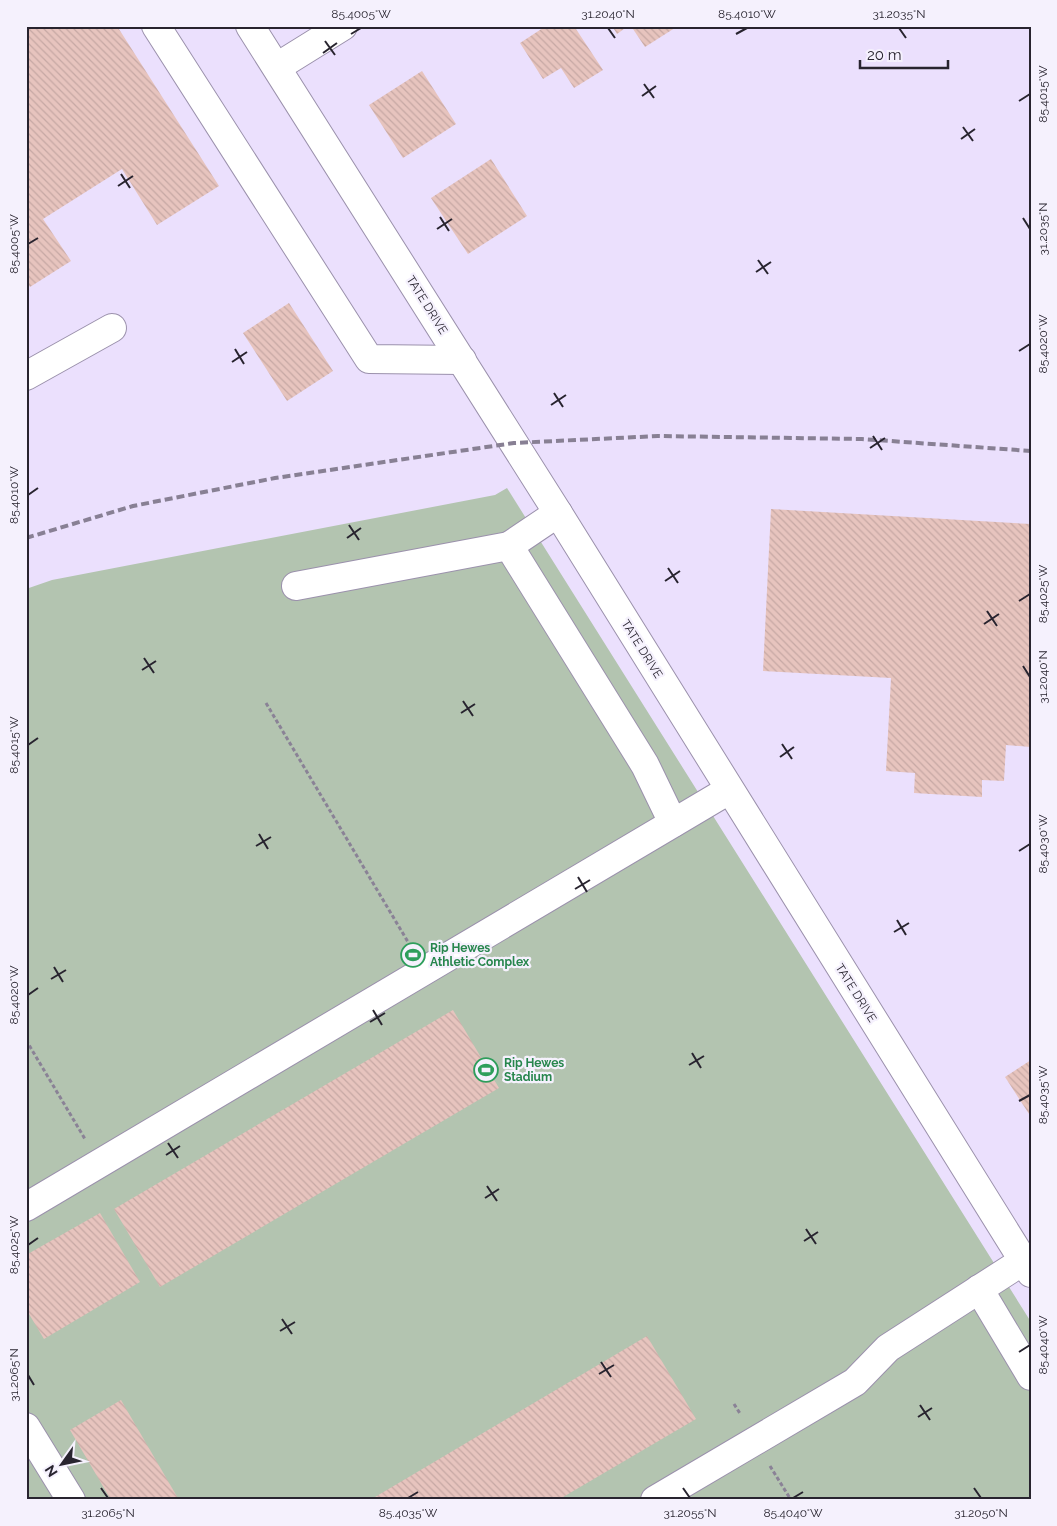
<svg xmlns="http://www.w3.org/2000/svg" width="1057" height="1526" font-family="Raleway,sans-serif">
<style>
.garden{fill:#b3c4b0}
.building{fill:url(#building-back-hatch)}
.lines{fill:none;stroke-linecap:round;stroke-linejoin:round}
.minor-casing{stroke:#9b91ac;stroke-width:30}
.path{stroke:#8a8296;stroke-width:3;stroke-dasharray:4 2.5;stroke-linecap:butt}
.minor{stroke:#fff;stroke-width:28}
.rail{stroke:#888094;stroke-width:4;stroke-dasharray:8 4;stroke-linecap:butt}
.ticks{fill:none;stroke:#28242f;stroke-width:2}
.labels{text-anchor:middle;stroke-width:4.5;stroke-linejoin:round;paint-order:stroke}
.street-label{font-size:12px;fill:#28242f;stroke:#f5f1fd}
.leisure-label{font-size:12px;font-weight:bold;fill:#27864d;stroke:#f5f1fd;text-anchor:start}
.neatline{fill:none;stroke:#28242f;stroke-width:2}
.ticks-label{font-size:12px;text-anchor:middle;fill:#28242f}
</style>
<defs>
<pattern id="building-back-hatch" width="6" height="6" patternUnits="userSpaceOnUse" patternTransform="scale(1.25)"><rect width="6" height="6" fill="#e7c4be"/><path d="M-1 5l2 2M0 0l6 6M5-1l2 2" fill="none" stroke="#c6a8a4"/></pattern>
</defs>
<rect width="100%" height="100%" fill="#ebe0fd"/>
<!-- garden -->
<path class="garden" d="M507,488l524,834v178h-1005v-911l26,-9 443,-85z"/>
<!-- building -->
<g class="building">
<path d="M26,26h91l102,160 -62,39 -35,-56 -79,50 28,42 -41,26 -4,-5z"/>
<path d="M546,26h28l29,44 -29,18 -13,-20 -18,11 -23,-36z"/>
<path d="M612,26h16l-11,8z"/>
<path d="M631,26h47l-33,21z"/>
<path d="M422,71l34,53 -53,34 -34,-53z"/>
<path d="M491,159l36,57 -59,38 -37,-56z"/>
<path d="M289,303l44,68 -46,30 -44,-68z"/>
<path d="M771,509l260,15v223l-25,-2 -2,36 -22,-1v17l-68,-4 1,-20 -29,-2 5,-93 -128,-7z"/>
<path d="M453,1010l46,78 -339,199 -46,-78z"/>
<path d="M1031,1060v57l-26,-40z"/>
<path d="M100,1213l40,69 -96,57 -18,-30v-54z"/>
<path d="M647,1336l49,83 -138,81h-188z"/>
<path d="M121,1400l58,100h-68l-41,-70z"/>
</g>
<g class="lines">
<!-- minor casing -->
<g class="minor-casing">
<g id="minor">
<path d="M156,26l213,333 93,1"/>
<path d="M250,26l308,487 473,760"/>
<path d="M277,67l66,-41"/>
<path d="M26,376l86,-48"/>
<path d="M509,546l49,-33"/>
<path d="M296,586l213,-40 136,219 28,58"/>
<path d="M26,1207l703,-417"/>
<path d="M979,1289l52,87"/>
<path d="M26,1427l45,73"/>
<path d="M655,1500l200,-118 33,-34 135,-87"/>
</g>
</g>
<!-- path -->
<g class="path">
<path d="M266,703l145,244"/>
<path d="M26,1040l59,99"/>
<path d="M734,1404l7,11"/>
<path d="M770,1466l21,34"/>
</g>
<!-- minor -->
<use href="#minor" class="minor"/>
<!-- rail -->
<path class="rail" d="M26,538l107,-32 142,-28 239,-35 144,-7 204,3 169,12"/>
</g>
<!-- ticks -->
<path class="ticks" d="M608,28l7,10M899,28l7,10M351,34l10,-6M736,34l11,-6M325,41l10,14M323,53l14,-10M644,84l10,14M642,96l14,-10M1019,101l11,-7M963,127l10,14M961,139l14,-10M121,174l9,14M118,186l15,-10M440,217l9,14M1023,218l7,11M437,229l15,-10M28,244l10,-6M758,260l10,14M756,272l15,-10M235,349l9,15M1019,351l11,-7M232,362l15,-10M554,393l9,14M551,405l15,-10M873,436l9,14M870,448l15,-10M28,495l10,-7M349,525l10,15M347,538l14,-10M668,568l10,15M665,581l15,-10M1019,601l11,-7M987,611l10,15M984,624l15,-10M144,658l10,15M1023,666l7,11M142,670l14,-9M463,701l10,15M461,713l14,-9M782,744l10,15M28,745l10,-7M780,757l14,-10M259,834l9,15M256,846l15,-9M1019,851l11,-7M578,877l9,15M575,889l15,-9M897,920l9,15M894,932l15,-9M54,967l9,15M51,979l15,-9M28,995l10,-7M373,1010l9,15M370,1022l15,-9M692,1053l9,15M689,1065l15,-9M1019,1101l11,-6M168,1143l10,15M166,1155l14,-9M487,1186l10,15M485,1198l14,-9M806,1229l10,15M804,1241l14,-9M28,1245l10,-7M282,1319l10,15M280,1331l15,-9M1019,1352l11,-7M601,1362l10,15M599,1374l15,-9M28,1375l6,10M920,1405l10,15M918,1417l14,-9M101,1488l7,10M683,1488l7,10M974,1488l7,10M408,1498l10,-6M793,1498l10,-6"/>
<!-- icons -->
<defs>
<g id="stadium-ring" transform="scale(1.25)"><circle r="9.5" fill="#f5f1fd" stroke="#2e9e5b" stroke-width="1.5"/><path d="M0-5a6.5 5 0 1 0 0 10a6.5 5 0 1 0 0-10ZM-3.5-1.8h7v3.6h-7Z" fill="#2e9e5b"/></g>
</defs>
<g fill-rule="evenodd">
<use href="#stadium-ring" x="413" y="955"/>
<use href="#stadium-ring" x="486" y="1070"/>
</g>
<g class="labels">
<!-- street labels -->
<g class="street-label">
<text transform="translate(427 305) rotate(58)" y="4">TATE DRIVE</text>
<text transform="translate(642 649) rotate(58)" y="4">TATE DRIVE</text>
<text transform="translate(856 993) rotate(58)" y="4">TATE DRIVE</text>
</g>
<!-- leisure labels -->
<g class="leisure-label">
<text x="430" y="952">Rip Hewes<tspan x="430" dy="14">Athletic Complex</tspan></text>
<text x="504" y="1067">Rip Hewes<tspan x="504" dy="14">Stadium</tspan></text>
</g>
</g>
<!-- border -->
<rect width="1057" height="1526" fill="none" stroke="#f5f1fd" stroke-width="55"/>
<!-- north arrow -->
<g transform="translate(62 1464) rotate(237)" stroke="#f5f1fd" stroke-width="4" paint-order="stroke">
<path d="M0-4L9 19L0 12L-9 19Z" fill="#28242f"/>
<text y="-8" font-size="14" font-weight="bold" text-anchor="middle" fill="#28242f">N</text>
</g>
<!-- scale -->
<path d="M860 60v8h88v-8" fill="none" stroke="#28242f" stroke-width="2.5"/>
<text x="867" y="60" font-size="15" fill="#28242f" stroke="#f5f1fd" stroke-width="4" paint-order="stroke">20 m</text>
<rect x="28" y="28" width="1002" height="1470" class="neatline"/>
<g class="ticks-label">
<text x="361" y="18">85.4005°W</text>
<text x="608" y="18">31.2040°N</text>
<text x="747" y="18">85.4010°W</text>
<text x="899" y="18">31.2035°N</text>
<text transform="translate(1043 94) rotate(-90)" y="4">85.4015°W</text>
<text transform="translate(1043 229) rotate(-90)" y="4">31.2035°N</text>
<text transform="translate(14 244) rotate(-90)" y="4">85.4005°W</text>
<text transform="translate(1043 344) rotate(-90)" y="4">85.4020°W</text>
<text transform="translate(14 495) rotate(-90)" y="4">85.4010°W</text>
<text transform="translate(1043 594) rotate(-90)" y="4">85.4025°W</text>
<text transform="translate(1043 677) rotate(-90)" y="4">31.2040°N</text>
<text transform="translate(14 745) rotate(-90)" y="4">85.4015°W</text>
<text transform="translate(1043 844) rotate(-90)" y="4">85.4030°W</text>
<text transform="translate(14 995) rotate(-90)" y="4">85.4020°W</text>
<text transform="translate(1043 1095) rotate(-90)" y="4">85.4035°W</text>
<text transform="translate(14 1245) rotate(-90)" y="4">85.4025°W</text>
<text transform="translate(1043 1345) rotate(-90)" y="4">85.4040°W</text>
<text transform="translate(14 1375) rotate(-90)" y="4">31.2065°N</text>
<text x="108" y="1517">31.2065°N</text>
<text x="408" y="1517">85.4035°W</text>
<text x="690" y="1517">31.2055°N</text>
<text x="793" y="1517">85.4040°W</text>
<text x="981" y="1517">31.2050°N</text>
</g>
</svg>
